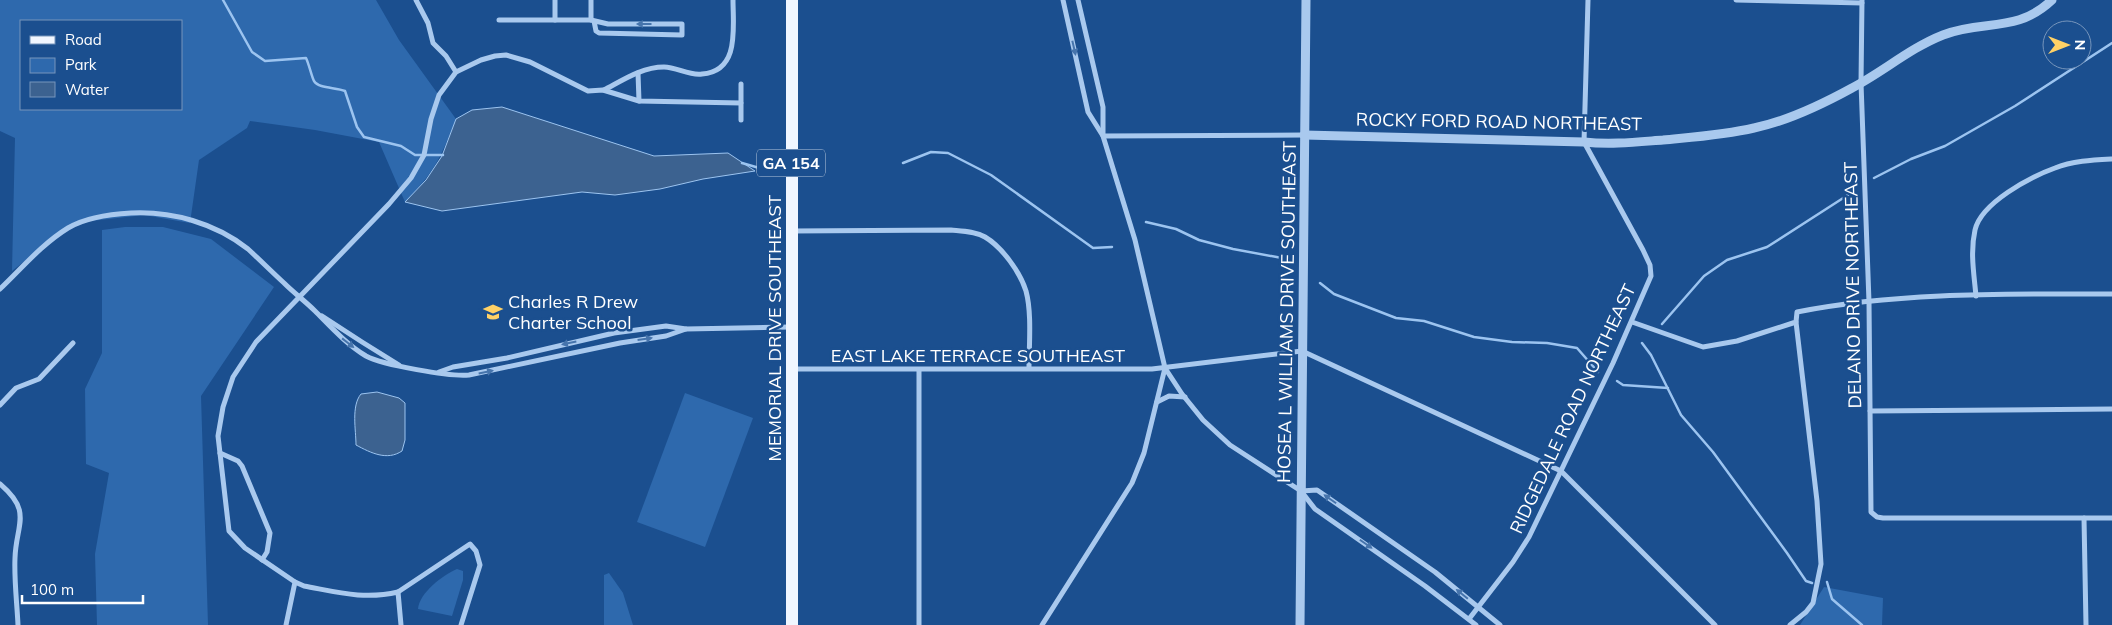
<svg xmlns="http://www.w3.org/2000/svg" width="2112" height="625" font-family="Mulish,sans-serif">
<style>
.green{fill:#2e69ad;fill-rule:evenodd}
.water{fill:#3c6290;stroke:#9cc4f0}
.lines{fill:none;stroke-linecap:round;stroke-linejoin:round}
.stream{stroke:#9cc4f0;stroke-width:2.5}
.minor{stroke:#a9c9ee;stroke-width:5}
.tertiary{stroke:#a9c9ee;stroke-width:9}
.primary{stroke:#f0f6ff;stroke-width:12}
.oneway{fill:#4674ac}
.labels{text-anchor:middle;stroke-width:5;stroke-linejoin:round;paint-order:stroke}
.shield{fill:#1b4f8f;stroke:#bbcadd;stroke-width:1}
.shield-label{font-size:16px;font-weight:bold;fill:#fff}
.street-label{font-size:18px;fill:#fff;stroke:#1b4f8f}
.poi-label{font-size:18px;fill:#fff;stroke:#1b4f8f;text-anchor:start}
</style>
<rect width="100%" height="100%" fill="#1b4f8f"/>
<!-- green -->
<g class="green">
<path d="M0,0h376l23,40 57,79c-15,38 -22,54 -51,83l-26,-60 -64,-12 -65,-9 -3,7 -48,32 -9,63 -46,-8 -71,8 -61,48 3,-133 -15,-7zM21,21h160v88h-160z"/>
<path d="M125,227h38l48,12 63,48 -73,109 7,229h-111l-2,-71 14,-81 -23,-9 -1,-75 17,-36v-123z"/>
<path d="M685,393l68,25 -48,129 -68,-25z"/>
<path d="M457,569l6,2v9l-11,36 -34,-7c1,-16 25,-34 39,-40z"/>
<path d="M609,573l14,20 10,32h-29v-50z"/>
<path d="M1824,587l59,11 -1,27h-82z"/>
</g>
<!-- water -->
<g class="water">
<path d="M502,107l152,49 74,-3 27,18 -52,8 -43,10 -45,6 -33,-3 -140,19 -37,-9 21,-22 16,-24 14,-37 16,-9z"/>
<path d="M377,392l22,6 6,5v37l-3,11c-15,10 -31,2 -46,-6 0,-15 -5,-39 5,-51z"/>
</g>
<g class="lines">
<!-- stream -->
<g class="stream">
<path d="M223,0l29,52 13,9 41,-3c3,6 6,20 8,23 5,8 22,6 31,10l12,36 7,10 37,9 14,9h28"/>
<path d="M742,163l31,9 11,-3"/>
<path d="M903,163l28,-11 17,1 43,22 102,73 19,-1"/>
<path d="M1874,178l37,-19 34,-13 70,-40 97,-63"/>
<path d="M1146,222l30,7 23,11 34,9 49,9"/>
<path d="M1320,283l14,11 62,24 28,3 50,16 38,5 35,1 30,5 21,24"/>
<path d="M1662,324l42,-48 23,-16 40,-13 84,-54"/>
<path d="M1642,343l9,12 30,60 32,37 74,101 19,28 6,2"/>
<path d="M1617,381l6,4 45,3"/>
<path d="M1827,582l5,17 30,26"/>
</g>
<!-- minor -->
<g class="minor">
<path d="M416,0l12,23 5,20 13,13 10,16"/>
<path d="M555,0v20"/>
<path d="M1063,0l25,112 15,24 32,104 30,128 17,26 21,26 27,25 71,46 14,18 110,77 51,39"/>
<path d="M1078,0l25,107v28"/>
<path d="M1736,0l126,3"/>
<path d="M1862,0l-1,83 8,219 2,210 6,5 6,1h229"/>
<path d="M499,20h92v-20"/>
<path d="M591,20l17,4h74v11l-83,-2 -3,-2 -2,-10"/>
<path d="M638,73l1,28"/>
<path d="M741,84v36"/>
<path d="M604,90c19,-10 38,-23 60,-23 13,0 25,9 38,7 38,-3 31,-46 31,-74"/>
<path d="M1103,136l201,-1"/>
<path d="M792,231l159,-1c11,1 24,1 34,7 17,10 35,35 41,54 6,22 3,54 3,77"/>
<path d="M0,289c22,-21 42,-45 68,-61 17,-10 43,-14 63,-15 41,-2 84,10 117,36 12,11 24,23 36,34 10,10 21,18 31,28 16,16 31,33 51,45 17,9 84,21 103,19l151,-32 46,-7 20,-7"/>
<path d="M1976,296c-2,-22 -6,-44 -1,-66 6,-27 55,-53 80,-62 17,-7 38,-8 57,-9"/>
<path d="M322,316l40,26 37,23"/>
<path d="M1632,322l71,25 34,-6 59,-19 1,-10c102,-20 211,-18 315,-18"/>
<path d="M792,369h360l150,-18 259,120 154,154"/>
<path d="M439,372l14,-5 54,-9 107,-25 52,-7 20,3 104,-2"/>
<path d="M1157,402l12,-6 16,1"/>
<path d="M0,405l16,-17 23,-9 34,-36"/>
<path d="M1870,411l242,-2"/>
<path d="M220,453l18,8 4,5 28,67 -3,19 -5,8"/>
<path d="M0,484c33,28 16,40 15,74 -1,22 2,45 3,67"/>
<path d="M1301,491l16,-1 118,82 65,53"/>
<path d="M2084,518l2,107"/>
<path d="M295,582l9,4c33,6 60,14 94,6l3,33"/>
<path d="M398,592l72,-48 6,7 4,14 -19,60"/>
<path d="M1469,619l44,-57 16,-25 84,-174 38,-87 -1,-11 -7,-15 -59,-108 4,-142"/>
<path d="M286,625l9,-43 -50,-34 -16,-17 -11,-95 5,-29 10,-30 23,-35 133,-138 22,-26 13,-23 7,-36 8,-24 17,-23 25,-12 14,-4 11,-1 24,7 58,29 15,-1 36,11 102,2"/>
<path d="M919,625v-255"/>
<path d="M1042,625l90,-142 12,-30 21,-85"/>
<path d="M1790,625l16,-13 7,-9 8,-39 -4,-63 -21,-179"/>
</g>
<!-- tertiary -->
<g class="tertiary">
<path d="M1304,135l280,7c27,3 53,0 79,-2 30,-3 61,-5 91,-12 34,-7 67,-23 98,-40 31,-16 58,-40 91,-53 41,-16 73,-1 109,-35"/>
<path d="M1300,625l6,-625"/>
</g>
<!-- primary -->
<path class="primary" d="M792,625v-625"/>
</g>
<!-- one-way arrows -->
<defs><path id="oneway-solid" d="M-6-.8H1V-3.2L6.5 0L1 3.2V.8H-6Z" transform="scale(1.25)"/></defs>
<g class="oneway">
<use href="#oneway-solid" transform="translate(644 24) rotate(180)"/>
<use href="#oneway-solid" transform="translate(1074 48) rotate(77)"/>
<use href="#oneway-solid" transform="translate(645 339) rotate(-8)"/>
<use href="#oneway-solid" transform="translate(348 343) rotate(38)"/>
<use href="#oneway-solid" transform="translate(569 343) rotate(168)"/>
<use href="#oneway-solid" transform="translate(486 372) rotate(-12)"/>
<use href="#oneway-solid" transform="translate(1330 499) rotate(-145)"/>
<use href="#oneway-solid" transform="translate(1366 544) rotate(35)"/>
<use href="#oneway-solid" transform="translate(1462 594) rotate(-141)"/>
</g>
<!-- icons -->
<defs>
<g id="school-bare" transform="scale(1.5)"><path d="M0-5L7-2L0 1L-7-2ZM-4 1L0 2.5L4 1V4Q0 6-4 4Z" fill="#ffd166" stroke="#1b4f8f" stroke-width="2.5" paint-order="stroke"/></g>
</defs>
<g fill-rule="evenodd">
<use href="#school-bare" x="493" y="312"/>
</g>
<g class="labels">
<!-- shield labels -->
<rect class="shield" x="757" y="149.5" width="68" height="27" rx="4"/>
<g class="shield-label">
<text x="791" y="169">GA 154</text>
</g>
<!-- street labels -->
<g class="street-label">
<text transform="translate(1499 122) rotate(1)" y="6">ROCKY FORD ROAD NORTHEAST</text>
<text transform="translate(1853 285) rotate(-91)" y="6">DELANO DRIVE NORTHEAST</text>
<text transform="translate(1287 312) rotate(-89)" y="6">HOSEA L WILLIAMS DRIVE SOUTHEAST</text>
<text transform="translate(775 328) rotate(-90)" y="6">MEMORIAL DRIVE SOUTHEAST</text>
<text x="978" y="362">EAST LAKE TERRACE SOUTHEAST</text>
<text transform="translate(1573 409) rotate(-65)" y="6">RIDGEDALE ROAD NORTHEAST</text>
</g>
<!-- poi labels -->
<g class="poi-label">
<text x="508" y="308">Charles R Drew<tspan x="508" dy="21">Charter School</tspan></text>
</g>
</g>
<!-- legend -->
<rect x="20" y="20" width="162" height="90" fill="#1b4f8f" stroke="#7695bc"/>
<rect x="30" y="36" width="25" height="8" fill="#f0f6ff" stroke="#7695bc"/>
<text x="65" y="45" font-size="15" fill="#ffffff">Road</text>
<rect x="30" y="58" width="25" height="15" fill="#2e69ad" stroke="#7695bc"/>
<text x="65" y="70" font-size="15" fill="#ffffff">Park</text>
<rect x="30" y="82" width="25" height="15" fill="#3c6290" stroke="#7695bc"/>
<text x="65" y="95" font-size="15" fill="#ffffff">Water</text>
<!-- north arrow -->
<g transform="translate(2067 45) rotate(90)"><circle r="24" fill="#1b4f8f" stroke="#7695bc"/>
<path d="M0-4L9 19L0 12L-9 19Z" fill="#ffd166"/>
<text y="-8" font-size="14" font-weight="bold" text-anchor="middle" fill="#ffffff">N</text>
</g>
<!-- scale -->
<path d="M22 595v8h121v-8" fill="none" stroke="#ffffff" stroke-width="2.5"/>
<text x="30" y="595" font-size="15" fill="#ffffff" stroke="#1b4f8f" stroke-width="4" paint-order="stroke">100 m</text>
</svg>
